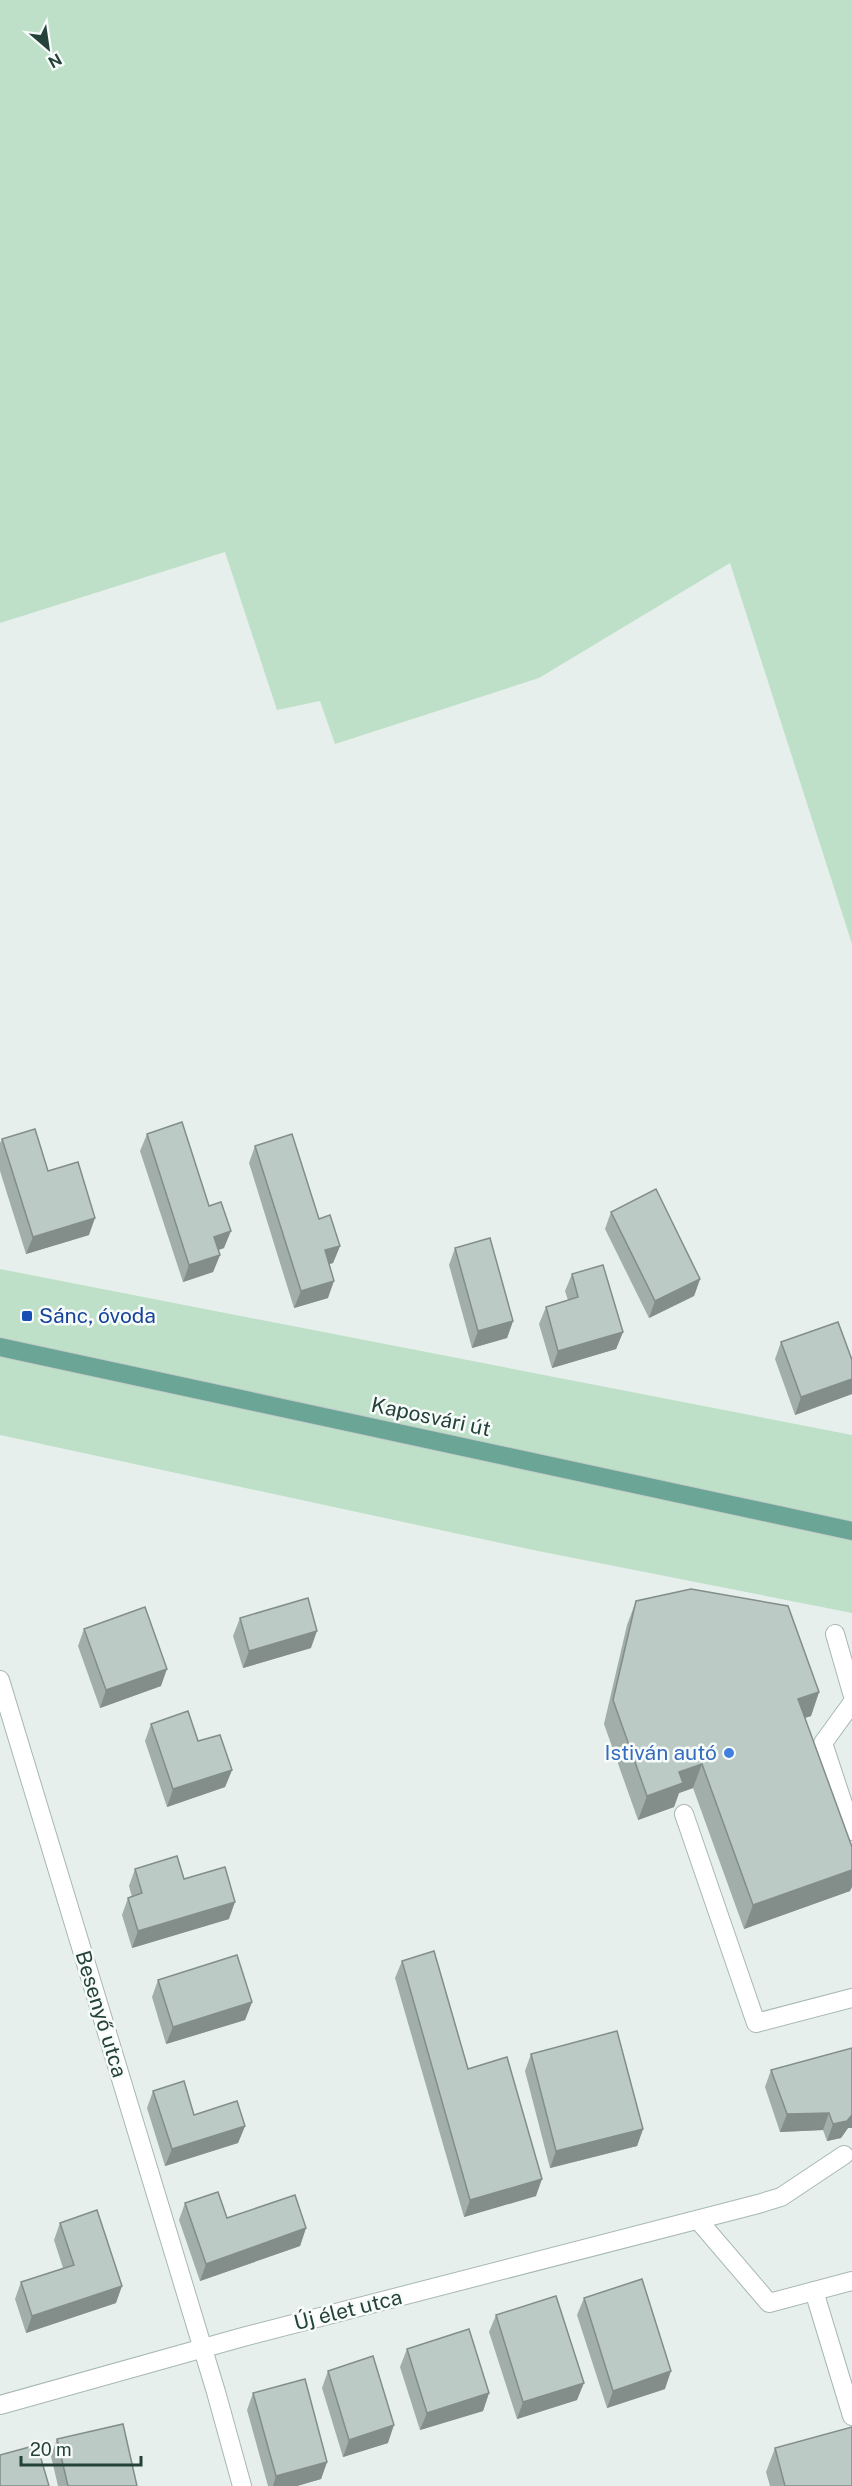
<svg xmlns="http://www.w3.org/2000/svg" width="852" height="2486" font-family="'Public Sans',sans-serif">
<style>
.green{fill:#bfe0c8}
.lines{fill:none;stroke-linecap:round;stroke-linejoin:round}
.minor-casing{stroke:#a8b8b2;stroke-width:20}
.major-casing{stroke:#c2cac8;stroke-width:20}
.minor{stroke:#fff;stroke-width:18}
.major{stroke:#6aa596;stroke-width:18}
.wall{fill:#a1aea9}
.shaded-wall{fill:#838d89}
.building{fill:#bbcac4;stroke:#838d89;stroke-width:1.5}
.transit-dot{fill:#1a4fb4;stroke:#f7fbf9;stroke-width:2}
.shop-dot{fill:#3f7fe0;stroke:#f7fbf9;stroke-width:2}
.labels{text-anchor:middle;stroke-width:5;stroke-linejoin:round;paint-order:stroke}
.transit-label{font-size:21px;fill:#164399;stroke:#f7fbf9;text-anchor:start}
.street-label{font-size:21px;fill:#24423a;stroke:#f7fbf9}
.shop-label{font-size:21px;fill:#366cbe;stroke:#f7fbf9;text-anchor:end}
</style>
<rect width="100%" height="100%" fill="#e6efeb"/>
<!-- green -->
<g class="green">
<path d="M0,0h852v944l-122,-381 -191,115 -204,66 -15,-43 -43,9 -52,-158 -225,71z"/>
<path d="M0,1269l852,166v178l-319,-63 -533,-115z"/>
</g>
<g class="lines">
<!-- minor casing -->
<g class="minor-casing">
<g id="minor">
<path d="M835,1634l17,59"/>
<path d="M0,1680l216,712 26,94"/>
<path d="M852,1703l-29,40 29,88"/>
<path d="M684,1814l72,209 96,-25"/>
<path d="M698,2220l71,83 83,-22"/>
<path d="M814,2291l38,125"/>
<path d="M0,2405l243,-68 515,-133 23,-7 63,-42"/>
</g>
</g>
<!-- major casing -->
<g class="major-casing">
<path id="major" d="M0,1347l852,184"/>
</g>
<!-- minor -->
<use href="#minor" class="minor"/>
<!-- major -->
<use href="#major" class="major"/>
</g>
<!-- wall -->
<g class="wall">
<path d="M147,1134l62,72 15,42 -6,2 2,5 -7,17 -30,10 -43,-131z"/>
<path d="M2,1139l46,32 41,64 -63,19 -26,-83v-28z"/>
<path d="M255,1146l85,100 -7,17 -4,1 -1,34 -34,10 -45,-145z"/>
<path d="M611,1212l89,67 -6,17 -45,22 -44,-89z"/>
<path d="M455,1248l58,73 -6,17 -35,10 -23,-83z"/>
<path d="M572,1274l51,58 -7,17 -64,19 -13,-44 7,-17 22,-7 -3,-9z"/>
<path d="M781,1342l71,52 -57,21 -20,-56z"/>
<path d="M636,1601l183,91 -8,24 -6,2 45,173 -106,38 -51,-141 -14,5 -5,14 -36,13 -34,-96 23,-99z"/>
<path d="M240,1618l71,30 -68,20 -10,-32z"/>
<path d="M84,1629l77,57 -61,22 -22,-62z"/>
<path d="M151,1724l47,17 34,29 -7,17 -58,20 -22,-66z"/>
<path d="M135,1869l49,10 45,40 -97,29 -10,-33 6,-17 4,-1 -3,-11z"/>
<path d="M402,1961l66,108 68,127 -72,21 -69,-239z"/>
<path d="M158,1980l94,22 -7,18 -79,24 -14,-47z"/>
<path d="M852,2048v80h-4l-7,10 -14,3 -4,-11 -43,2 -15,-45 6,-17z"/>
<path d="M531,2054l112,75 -6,17 -87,22 -25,-97z"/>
<path d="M153,2091l41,24 51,11 -7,17 -73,23 -18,-58z"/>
<path d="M185,2203l42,15 79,10 -6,18 -100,35 -21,-61z"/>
<path d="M60,2223l56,80 -90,30 -11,-34 6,-17 42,-14 -9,-28z"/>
<path d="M584,2298l81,91 -58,19 -30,-93z"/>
<path d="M496,2315l81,85 -60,19 -28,-87z"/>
<path d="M407,2349l82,44 -6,18 -63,19 -20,-63z"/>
<path d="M328,2371l60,72 -45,14 -21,-69z"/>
<path d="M253,2393l74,69 -6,17 -24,7h-29l-21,-76z"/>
<path d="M57,2439l80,47h-79l-7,-30z"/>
<path d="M775,2448l77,38h-82l-4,-14z"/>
</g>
<!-- shaded-wall -->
<g class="shaded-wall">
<path d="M95,1218l-6,17 -63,19 7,-17z"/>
<path d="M231,1231l-7,17 -17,6 7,-17z"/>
<path d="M340,1246l-7,17 -14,4 6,-17z"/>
<path d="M220,1255l-7,17 -30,10 6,-17z"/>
<path d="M700,1279l-6,17 -45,22 6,-17z"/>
<path d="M334,1281l-6,17 -34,10 7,-17z"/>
<path d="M513,1321l-6,17 -35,10 6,-17z"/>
<path d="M623,1332l-7,17 -64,19 6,-17z"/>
<path d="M852,1379v15l-57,21 6,-18z"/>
<path d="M317,1631l-6,17 -68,20 6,-17z"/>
<path d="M167,1669l-6,17 -61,22 6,-18z"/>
<path d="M819,1692l-8,24 -22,7 9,-24z"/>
<path d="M702,1764l-9,24 -14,5 -5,14 -36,13 9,-24 32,-24z"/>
<path d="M232,1770l-7,17 -58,20 6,-18z"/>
<path d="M852,1870v17l-2,4 -106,38 9,-24z"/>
<path d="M235,1902l-6,17 -97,29 6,-17z"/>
<path d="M252,2002l-7,18 -79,24 7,-17z"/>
<path d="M829,2113l-6,17 -43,2 7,-18z"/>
<path d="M852,2115v13h-4l-7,10 -14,3 6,-17z"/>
<path d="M245,2126l-7,17 -73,23 7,-17z"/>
<path d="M643,2129l-6,17 -87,22 6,-17z"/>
<path d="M542,2179l-6,17 -72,21 6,-17z"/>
<path d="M306,2228l-6,18 -100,35 6,-17z"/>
<path d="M122,2286l-6,17 -90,30 6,-17z"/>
<path d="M671,2371l-6,18 -58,19 6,-17z"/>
<path d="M584,2383l-7,17 -60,19 6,-17z"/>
<path d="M489,2393l-6,18 -63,19 7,-17z"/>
<path d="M394,2425l-6,18 -45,14 6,-17z"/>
<path d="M327,2462l-6,17 -24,7h-24l3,-10z"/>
</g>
<!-- building -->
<g class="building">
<path d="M182,1122l27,84 12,-4 10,29 -17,6 6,18 -31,10 -42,-131z"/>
<path d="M35,1129l13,42 30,-9 17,56 -62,19 -31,-98z"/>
<path d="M292,1134l27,85 11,-4 10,31 -15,4 9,31 -33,10 -46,-145z"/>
<path d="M656,1189l44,90 -45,22 -44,-89z"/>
<path d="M490,1238l23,83 -35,10 -23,-83z"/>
<path d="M603,1265l20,67 -65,19 -12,-44 32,-10 -6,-23z"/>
<path d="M838,1322l14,38v19l-51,18 -20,-55z"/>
<path d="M691,1589l97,17 31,86 -21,7 54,148v23l-99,35 -51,-141 -23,8 4,11 -36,13 -34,-96 23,-99z"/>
<path d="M308,1598l9,33 -68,20 -9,-33z"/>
<path d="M145,1607l22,62 -61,21 -22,-61z"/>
<path d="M188,1711l10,30 22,-6 12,35 -59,19 -22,-65z"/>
<path d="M177,1856l7,23 41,-12 10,35 -97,29 -10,-33 14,-5 -7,-24z"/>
<path d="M434,1951l34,118 39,-12 35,122 -72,21 -68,-239z"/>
<path d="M237,1955l15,47 -79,25 -15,-47z"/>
<path d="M617,2031l26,98 -87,22 -25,-97z"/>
<path d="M852,2048v67l-5,6 -14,3 -4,-11 -42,1 -16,-44z"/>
<path d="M184,2081l10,34 43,-14 8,25 -73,23 -19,-58z"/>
<path d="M218,2192l9,26 68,-23 11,33 -100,36 -21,-61z"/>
<path d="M97,2210l25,76 -90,30 -11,-34 53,-17 -14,-42z"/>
<path d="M642,2279l29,92 -58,20 -29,-93z"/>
<path d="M556,2296l28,87 -61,19 -27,-87z"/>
<path d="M469,2329l20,64 -62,20 -20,-64z"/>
<path d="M373,2356l21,69 -45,15 -21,-69z"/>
<path d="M305,2379l22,83 -51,14 -23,-83z"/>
<path d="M123,2424l14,62h-69l-11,-47z"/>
<path d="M852,2427v59h-67l-10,-38z"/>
<path d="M37,2445l12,41h-49v-31z"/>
</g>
<!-- markers -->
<rect class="transit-dot" x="21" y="1310" width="12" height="12" rx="3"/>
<circle class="shop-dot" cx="729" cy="1753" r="6"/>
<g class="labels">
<!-- transit labels -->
<g class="transit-label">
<text x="39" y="1323">Sánc, óvoda</text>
</g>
<!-- street labels -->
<g class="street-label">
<text transform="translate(431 1417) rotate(12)" y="7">Kaposvári út</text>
<text transform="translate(101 2014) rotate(73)" y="7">Besenyő utca</text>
<text transform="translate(348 2310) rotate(-14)" y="7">Új élet utca</text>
</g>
<!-- shop labels -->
<g class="shop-label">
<text x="717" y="1760">Istiván autó</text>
</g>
</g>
<!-- north arrow -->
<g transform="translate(48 48) rotate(151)" stroke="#f7fbf9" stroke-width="4.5" paint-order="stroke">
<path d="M0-4.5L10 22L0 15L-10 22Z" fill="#24423a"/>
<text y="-9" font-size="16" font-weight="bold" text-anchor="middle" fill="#24423a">N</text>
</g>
<!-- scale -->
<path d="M21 2456v9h120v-9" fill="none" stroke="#24423a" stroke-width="3"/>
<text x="30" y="2456" font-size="18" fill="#24423a" stroke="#f7fbf9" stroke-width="4.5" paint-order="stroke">20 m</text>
</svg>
